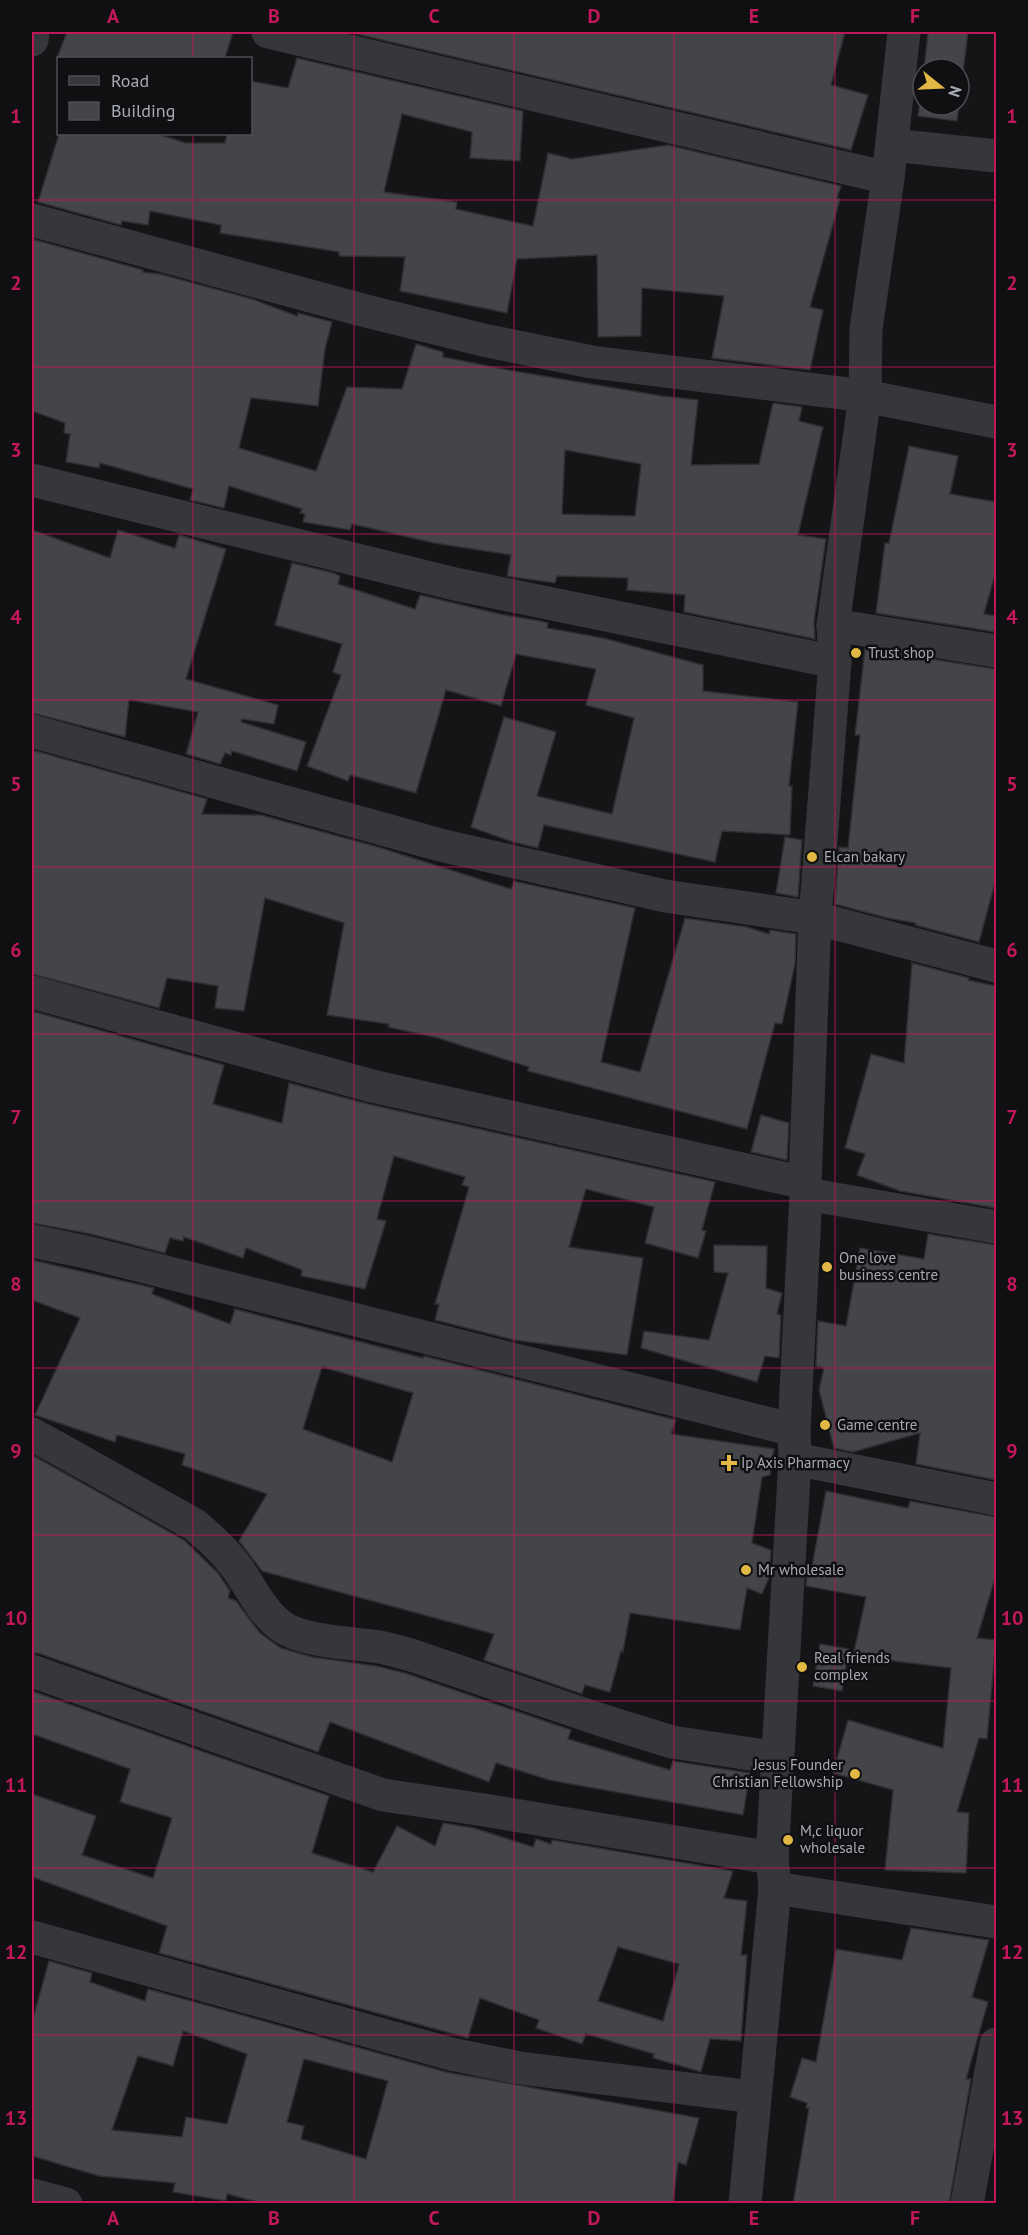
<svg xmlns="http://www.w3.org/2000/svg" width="1028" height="2235" font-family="'PT Sans',sans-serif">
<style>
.building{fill:#444549;stroke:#2f2f32;stroke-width:1.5;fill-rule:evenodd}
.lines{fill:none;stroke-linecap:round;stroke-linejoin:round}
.street{stroke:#36373b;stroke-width:33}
.grid{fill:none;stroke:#c2185b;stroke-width:1.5;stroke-opacity:0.55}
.poi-dot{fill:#e0b843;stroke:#101012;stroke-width:2}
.labels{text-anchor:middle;stroke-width:5;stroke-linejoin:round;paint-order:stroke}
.poi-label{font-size:15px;fill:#a8abb5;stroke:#101012;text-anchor:start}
.neatline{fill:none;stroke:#c2185b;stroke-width:2}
.grid-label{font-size:20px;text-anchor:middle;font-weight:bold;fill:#c2185b}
</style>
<rect width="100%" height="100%" fill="#151517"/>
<!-- building -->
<g class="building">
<path d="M67,32h166l-8,26h-168z"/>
<path d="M348,32h497l-14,53 37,10 -17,55z"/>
<path d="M928,32h40l-11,89 -39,-5 5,-40v29h36v-36h-35z"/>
<path d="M297,58l226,53 -3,50 -50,-3 2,-26 -70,-18 -18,78 73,10 -1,7 77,17 15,-73 24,6 96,-14 173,41 -4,12 3,1 -30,108 13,3 -13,60 -98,-12 12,-62 -82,-8 -1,48 -43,1 -1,-82 -80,4 -10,54 -107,-22 5,-34 -66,-1v-4l-119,-19 1,-8 -71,-14 -2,14 -26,-4 -1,4 -83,-23 21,-68h98l29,9h39l2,-9h23v-53l38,7z"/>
<path d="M32,239l111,31v2l17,2 92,25 45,17 1,-3 34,9 -7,27 -7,57 -67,-8 -12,50 77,23 31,-84 55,2 14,-45 27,8v5l71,14 148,25 36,4 -7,65 68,-1 14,-61 29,4 -3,14 24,6 -25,108 28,4 -12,83 1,17 -131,-27 1,-17 -58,-5 1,-12 -71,-2 -2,7 -48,-7 4,-21 -77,-12 -82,-19 -2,6 -47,-8 2,-8 -5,-1 2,-4 -73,-23 -5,22 -34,-8 3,-11 -93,-26 -1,5 -33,-6 4,-28 -6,-1 1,-10 -33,-12zM565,450l76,14 -6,52 -73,-2z"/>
<path d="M909,446l49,10 -8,38 46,8v69l-12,43 12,2v16l-120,-19 9,-70h4z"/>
<path d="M32,530l78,28 8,-28 57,18 4,-13 47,14 -40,130 92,26 -4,19 -32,-5 -1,3 65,20 -9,29 -65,-20 -1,4 -6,-2 -5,11 -34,-10 12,-42 -69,-12 -4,37 -93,-24z"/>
<path d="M292,563l42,10 6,3 -2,8 77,25 5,-14 80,19 40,7 8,2 -1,5 56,10 100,27v26l95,11 -9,84h3l-2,49 -68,-4 -7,31 -171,-37 -6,23 -25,-6 -42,-15 33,-110 52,15 -19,64 75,18 22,-96 -48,-13 10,-36 -80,-15 -15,52 -55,-16 -30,103 -66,-18 -2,6 -41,-15 34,-91 -8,-3 9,-28 -67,-19z"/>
<path d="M865,649l131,20v210l-17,63 -64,-17 1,-2 -29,-5 -52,-14 4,-57 9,1 12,-113h-5z"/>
<path d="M32,750l175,49 -5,15 59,1 117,32 133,42 3,-8 121,27 -34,154 39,10 45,-154 62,9 22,7 1,-4 26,4 -1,30 -13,60 -7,-1 -28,106 -219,-58 1,-4 -91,-29 -50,-11 1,-3 -62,-9 17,-92 -79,-25 -21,113 -29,-3 3,-22 -51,-8 -8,30 -127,-34z"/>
<path d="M785,837l17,3 -4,57 -22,-4z"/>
<path d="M912,963l57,15 -1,2 28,6v222l-96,-17 -43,-16 8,-21 -20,-6 26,-94 33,9z"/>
<path d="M32,1011l192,54 -11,39 69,19 7,-40 79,21 347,78 -13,48 4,1 -8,27 -53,-15 9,-36 -68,-18 -17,58 74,11 -16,97 -113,-15 -79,-20 4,-16h-4l34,-117 -7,-2 3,-8 -71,-21 -17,63 9,2 -21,68 -64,-13 1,-6 -56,-22 -3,10 -59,-21 -1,4 -13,-3 -5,15 -74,-19 -59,-11z"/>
<path d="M761,1115l28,8 -2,37 -36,-8z"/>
<path d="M928,1234l68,11v235l-80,-16 4,-31 -67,19 -19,-4 -15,-58 5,-22 -8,-2 2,-45 28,5 14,-78 64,11z"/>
<path d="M714,1245l53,1 -1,42 16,5 -5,21 4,1 -2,43 -14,-2 -8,26 -116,-34 3,-17 65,9 19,-67 -14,-1z"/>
<path d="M32,1260l122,28 -2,6 78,30 5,-15 188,49 1,-2 252,64 -5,14 103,15 -4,26 -8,2 -10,66 19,7 -2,28 -7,16 -15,-6 -7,42 -110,-17 -7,39 -2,-1 -11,41 -25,-7 -3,9 -98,-34 10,-26 -232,-63 -23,-30 28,-47 -85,-29 3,-11 -68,-19 -2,7 -80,-27 45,-97 -48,-18zM322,1367l91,26 -21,69 -89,-33z"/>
<path d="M32,1455l152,85 34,33 12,18 -2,7 8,3 24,32 21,15 31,9 64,9 29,7 166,57 -3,9 102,31 3,-9 77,12 -7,42 -194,-35 -53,-17 -7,19 -159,-60 -12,30 -280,-99h-6z"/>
<path d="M826,1491l82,17 2,-7 86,16v58l-19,63 19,2 -9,99 -8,-1 -22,74 12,1 -3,60 -81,-3 8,-80 -60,-17 15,-53 95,28 8,-80 -98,-12 13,-59 -60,-11 2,-22 4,2z"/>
<path d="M820,1644l29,5 -7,42 -29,-5z"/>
<path d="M32,1691l297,105 -17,57 61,19 24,-46 38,20 8,-23 31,5 59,19 3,-8 15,5 1,-4 181,31 -9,27 23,3 -6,54h6l-6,86 -31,-2 -9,33 -3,-1 -45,-13 1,-4 -68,-20 -4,10 -46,-16 3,-8 -59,-22 -12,40 -309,-85 8,-27 -135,-49v-83l64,22 -14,39 71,23 19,-60 -52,-16 10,-33 -98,-35zM618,1947l61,17 -16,57 -65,-20z"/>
<path d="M911,1928l78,12 -17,57 16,5 -22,77h5l-22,125h-156l16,-96h-3l1,-5 -17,-6 12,-39 14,4 20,-113 66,11z"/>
<path d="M49,1961l43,12 -2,9 55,19 3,-12 298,83 253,46 -13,47 -8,-3 -5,42h-408l-38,-10 -1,7 -53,-9 2,-9 -76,-7 -67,-20v-134zM183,2031l64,23 -20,70 -41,-7 -4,20 -70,-7 26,-74 35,10zM304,2059l84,22 -22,78 -65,-20 3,-13 -17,-4z"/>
</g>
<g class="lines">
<!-- street -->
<g class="street">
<path d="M268,32l620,146"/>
<path d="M32,40l1,-8"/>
<path d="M892,145l104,11"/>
<path d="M32,220l330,90 121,30 109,22 273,34 131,26"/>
<path d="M32,480l423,104 380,78"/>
<path d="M833,625l163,26"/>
<path d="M32,731l408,114 225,51 150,22 181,48"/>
<path d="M32,992l340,94 433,97"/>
<path d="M806,1194l190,33"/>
<path d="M32,1241l54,11 708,178"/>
<path d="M32,1434l163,91c15,13 30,26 42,43 14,19 24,43 44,58 22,16 72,17 98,21 11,2 21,5 32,8l187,64 74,23 105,16"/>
<path d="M795,1459l201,40"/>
<path d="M32,1671l351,124 101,15 288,48"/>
<path d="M775,1888l221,34"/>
<path d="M32,1937l419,117 69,14 234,29"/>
<path d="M32,2195l34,9"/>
<path d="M745,2204l30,-316 -3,-30 23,-399 -1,-29 12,-236 -1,-11 10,-265 20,-256 -2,-37 32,-229 1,-67 22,-151 16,-146"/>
<path d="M967,2204l29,-160"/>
</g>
</g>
<!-- grid -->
<path class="grid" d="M193,32v26M354,32v2172M514,32v2172M674,32v2172M835,32v2172M193,134v2070M32,200h964M32,367h964M32,534h964M32,700h964M32,867h964M32,1034h964M32,1201h964M32,1368h964M32,1535h964M32,1701h964M32,1868h964M32,2035h964"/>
<!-- markers -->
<g class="poi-dot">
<circle cx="856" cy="653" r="6"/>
<circle cx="812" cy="857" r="6"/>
<circle cx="827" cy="1267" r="6"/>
<circle cx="825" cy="1425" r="6"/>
<path d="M726 1454h6v6h6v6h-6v6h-6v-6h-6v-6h6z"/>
<circle cx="746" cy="1570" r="6"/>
<circle cx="802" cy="1667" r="6"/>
<circle cx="855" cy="1774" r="6"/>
<circle cx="788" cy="1840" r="6"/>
</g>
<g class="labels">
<!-- poi labels -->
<g class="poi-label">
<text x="868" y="658">Trust shop</text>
<text x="824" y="862">Elcan bakary</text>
<text x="839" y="1263">One love<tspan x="839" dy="17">business centre</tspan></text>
<text x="837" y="1430">Game centre</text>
<text x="741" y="1468">Ip Axis Pharmacy</text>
<text x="758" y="1575">Mr wholesale</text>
<text x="814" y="1663">Real friends<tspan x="814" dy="17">complex</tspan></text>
<text x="843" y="1770" text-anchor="end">Jesus Founder<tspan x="843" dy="17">Christian Fellowship</tspan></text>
<text x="800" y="1836">M,c liquor<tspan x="800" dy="17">wholesale</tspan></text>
</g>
</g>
<!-- border -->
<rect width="1028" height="2235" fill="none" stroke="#101012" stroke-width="66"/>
<!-- legend -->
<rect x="57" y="57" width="195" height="78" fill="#101012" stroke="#4d4e53" stroke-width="1.5"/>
<rect x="69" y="76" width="30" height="9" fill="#36373b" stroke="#4d4e53" stroke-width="1.5"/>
<text x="111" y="87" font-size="18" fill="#a8abb5">Road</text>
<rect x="69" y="102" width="30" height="18" fill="#444549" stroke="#4d4e53" stroke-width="1.5"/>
<text x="111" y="117" font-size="18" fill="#a8abb5">Building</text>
<!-- north arrow -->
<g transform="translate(941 87) rotate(108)"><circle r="28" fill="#101012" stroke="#4d4e53" stroke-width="1.5"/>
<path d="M0-4.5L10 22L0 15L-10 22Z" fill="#e0b843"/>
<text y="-9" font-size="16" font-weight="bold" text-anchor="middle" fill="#a8abb5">N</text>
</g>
<rect x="33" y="33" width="962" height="2169" class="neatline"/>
<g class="grid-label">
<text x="113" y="23">A</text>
<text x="274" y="23">B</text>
<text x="434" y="23">C</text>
<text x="594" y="23">D</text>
<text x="754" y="23">E</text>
<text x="915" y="23">F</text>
<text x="16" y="123">1</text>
<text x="1012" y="123">1</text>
<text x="16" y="290">2</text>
<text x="1012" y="290">2</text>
<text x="16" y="457">3</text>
<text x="1012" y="457">3</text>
<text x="16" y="624">4</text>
<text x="1012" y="624">4</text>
<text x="16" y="791">5</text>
<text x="1012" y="791">5</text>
<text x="16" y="957">6</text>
<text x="1012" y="957">6</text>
<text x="16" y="1124">7</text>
<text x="1012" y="1124">7</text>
<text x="16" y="1291">8</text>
<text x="1012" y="1291">8</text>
<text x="16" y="1458">9</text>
<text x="1012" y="1458">9</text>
<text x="16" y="1625">10</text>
<text x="1012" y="1625">10</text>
<text x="16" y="1792">11</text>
<text x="1012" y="1792">11</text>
<text x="16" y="1959">12</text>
<text x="1012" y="1959">12</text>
<text x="16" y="2125">13</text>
<text x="1012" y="2125">13</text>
<text x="113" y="2225">A</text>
<text x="274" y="2225">B</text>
<text x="434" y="2225">C</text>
<text x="594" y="2225">D</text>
<text x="754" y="2225">E</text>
<text x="915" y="2225">F</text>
</g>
</svg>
